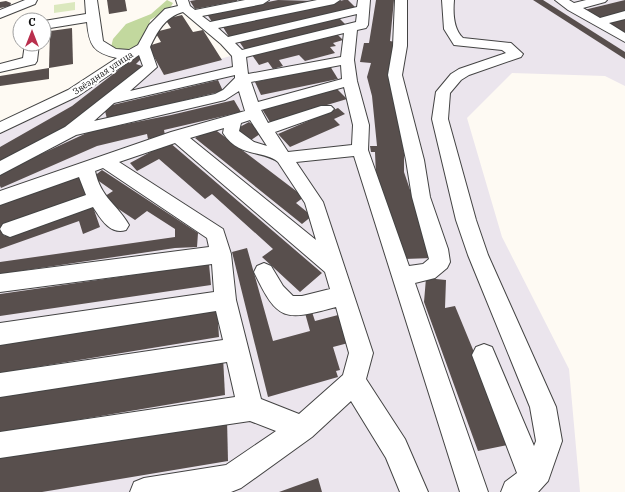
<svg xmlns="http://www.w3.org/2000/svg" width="625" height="492" font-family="'IBM Plex Serif',serif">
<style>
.industrial{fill:#ebe5ed}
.green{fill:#dbe8be}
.forest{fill:#c2d89e}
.building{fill:#584f4d}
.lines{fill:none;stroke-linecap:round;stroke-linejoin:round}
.minor-casing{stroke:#434343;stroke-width:2}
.minor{fill:#fff;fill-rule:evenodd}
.labels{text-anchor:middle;stroke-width:4;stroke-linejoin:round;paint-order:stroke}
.far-street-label{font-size:9px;fill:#101010;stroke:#fff}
</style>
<rect width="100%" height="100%" fill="#fefaf3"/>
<!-- industrial -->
<path class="industrial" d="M184,0h441v86l-20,-10 -93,-3 -45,45 35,119 67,132 11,123h-580v-360l148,-86 16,29 77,-22z"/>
<!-- green -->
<path class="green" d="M75,2v8l-21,3v-8z"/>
<!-- forest -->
<path class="forest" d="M167,0l6,3 -3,5 -20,12c-2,21 -18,36 -39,27l2,-8 13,-15 25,-10z"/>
<!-- building -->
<g class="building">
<path d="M107,0h18l2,11 -18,3z"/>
<path d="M196,0h41v1l-42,8 -5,-8z"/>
<path d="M278,0l38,1 -104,21 -5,-8z"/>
<path d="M344,0h4l8,8 -127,29 -6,-10z"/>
<path d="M376,0h18l-4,41 5,1 -1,56 10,55v19l29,86 -29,1 -28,-83 -1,-24h-4l-1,-6h7l-5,-50 -5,-19 4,-14 -11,-1 4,-19h5z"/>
<path d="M533,0h10l82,52v7z"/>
<path d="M625,0v12l-26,7 -15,-9z"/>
<path d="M6,1l5,2 -1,3 -10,2v-6z"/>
<path d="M182,15l11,17 10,-2 19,30 -58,15 -16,-29 13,-4 -6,-10 16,-4 -6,-9z"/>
<path d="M338,17l9,9 -102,24 -7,-10z"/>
<path d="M625,18v15l-17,-11z"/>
<path d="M72,28l1,36 -24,4 1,-37z"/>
<path d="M336,33l7,7 -10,3 3,3 -6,1 5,6 -30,8 -6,-6 -20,5 4,6 -10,3 -5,-7 -9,3 -7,-10z"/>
<path d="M139,54l5,2 -8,8 9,3 -68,56 -77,42v-18l72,-41z"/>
<path d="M330,66l8,13 -77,16 -6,-13z"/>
<path d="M49,68v11l-49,7v-10z"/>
<path d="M218,80l5,11 -116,28 -3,-12z"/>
<path d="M336,88l11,11 -77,23 -8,-13z"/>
<path d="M234,100l7,12 -77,18 1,5 -17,4 -1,-5 -50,12 -96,42 -1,-2v-13l91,-42 80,-16z"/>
<path d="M338,108l7,6 -11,5 6,6 -50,22 -12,-13z"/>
<path d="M249,122l14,10 -12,8 -15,-11z"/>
<path d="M213,128l91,69 -8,6 16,13 -10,8 -107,-86z"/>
<path d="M169,142l153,131 -22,19 -38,-35 11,-8 -61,-55 -7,5 -46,-40 -22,12 -7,-8z"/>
<path d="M102,170l96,63 -1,14 -22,1 -175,26v-12l175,-25v-8l-28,-18 -12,9 -33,-22 11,-7 -20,-14z"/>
<path d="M83,174l8,23 -88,31 1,8 88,-32 8,23 -17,7 -4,-13 -79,28v-47z"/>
<path d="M247,248l26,93 37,-10 -5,-18 7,-1 3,9 27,-7 10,28 -19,5 7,23 -4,1 2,6 -70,20 -36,-145z"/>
<path d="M209,264l2,21 -211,31v-22z"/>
<path d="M426,278l20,2 -1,28 10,-2 57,138 -34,7 -54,-149z"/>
<path d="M217,306l2,31 -219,36v-33z"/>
<path d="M223,357l2,38 -225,38v-41z"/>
<path d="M227,419l1,42 -186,31h-42v-38z"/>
<path d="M318,478l4,14h-43z"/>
</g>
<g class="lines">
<!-- minor casing -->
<g class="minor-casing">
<g id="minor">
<path d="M25,0h12l-2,4 -35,14v-8z"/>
<path d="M85,0h12l6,41 13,8 13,1 9,-5 11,-20 16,-16 13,-3 -2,-6h12l2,6 5,4 50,-10h24l-6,4 -61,12 8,6 107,-22h23l-6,4 -116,24 10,9 129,-30 1,-7h12l-2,25 -2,3 -9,2 -3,30 3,21 12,44 -1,25 41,116 14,-2 6,-5 -17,-62 -6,-37 -18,-85 5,-29 2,-46h12v46l-5,29 22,85 6,37 18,52 2,13 -3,6 -12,10 -20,5 73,209h-28l-106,-336 -58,6 27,40 50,151 -7,26 39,60 23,53h-28l-14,-34 -35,-57 -39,36 -71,51 -10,4h-101l4,-10 10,-4 82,-13 50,-34 -26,-10 -250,37v-26l235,-35 -8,-35 -227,35v-24l223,-33 -7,-29 -216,34v-22l214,-31 -2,-28 -212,28v-18l209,-27 -2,-9 -104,-70 -8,3c6,27 22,33 34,54l-3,5c-16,5 -25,-11 -33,-23l-83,30 -7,-3 -3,-5 3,-5 83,-29 -7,-18 -79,28v-14l171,-59 74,-21 -6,-20 -14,9 -149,35 -76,40v-14l65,-34 78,-61 -4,-11 -61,41 -78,37v-11l68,-32 49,-32c-24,-5 -28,-13 -30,-36l-43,7v-8l42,-7zM183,12l38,32 11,12 1,11 -103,24 27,-24 -7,-20c7,-15 15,-30 33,-35zM357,14l-1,8 -114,28 -7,-7zM344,33l-3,24 -93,17 -2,-17zM341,65l1,14 -84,23 -7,-20zM235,75v3l-12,12 -8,4 -121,27 20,-18zM344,87l9,38 -1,20 -64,7 -13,-20 56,-20 3,-3 -3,-3h-10l-53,17 -7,-13zM250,120l17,26 -13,-4 -15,-11 2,-8zM224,128l-1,5c16,25 41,17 55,29l27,41 11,37 -126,-102zM175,143l150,129 5,17 -28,7h-9l-10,-10 -12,-20 -7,-3 -7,3 -3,6c24,50 30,49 82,35l13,46 -6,22 -44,39 -38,-15 -25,-99 -5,-46 -8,-25 -104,-67z"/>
<path d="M442,0h12c-1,12 -1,29 9,38l48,5 12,11 -2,3 -52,18 -8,5 -11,13 -2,26 28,101 12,35 68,152 6,34 -14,40 -10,11h-37l4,-10 12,-9 -45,-118 4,-8 8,-3 8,3 42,99 2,-5 -6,-34 -62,-152 -12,-35 -24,-101 4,-27 15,-18 8,-5 47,-16 -4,-3 -48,-5 -10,-16z"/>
<path d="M555,0h14l5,3 12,-3h21l-2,2 -22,6 17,10 25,-7v8l-16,4 16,10v9l-57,-32z"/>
<path d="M25,44h14l-2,17 -2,3 -35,8v-8l23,-6z"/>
</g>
</g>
<!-- minor -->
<use href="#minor" class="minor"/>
</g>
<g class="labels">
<!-- far-street labels -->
<g class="far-street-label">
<text transform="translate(103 73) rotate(-34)" y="3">Звёздная улица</text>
</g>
</g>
<!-- north arrow -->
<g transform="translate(32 32)"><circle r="19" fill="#ffffff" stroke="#9f9f9f"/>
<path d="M0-3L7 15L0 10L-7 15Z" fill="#b92f4d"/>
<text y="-6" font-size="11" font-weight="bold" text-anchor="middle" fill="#101010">С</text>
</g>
</svg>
